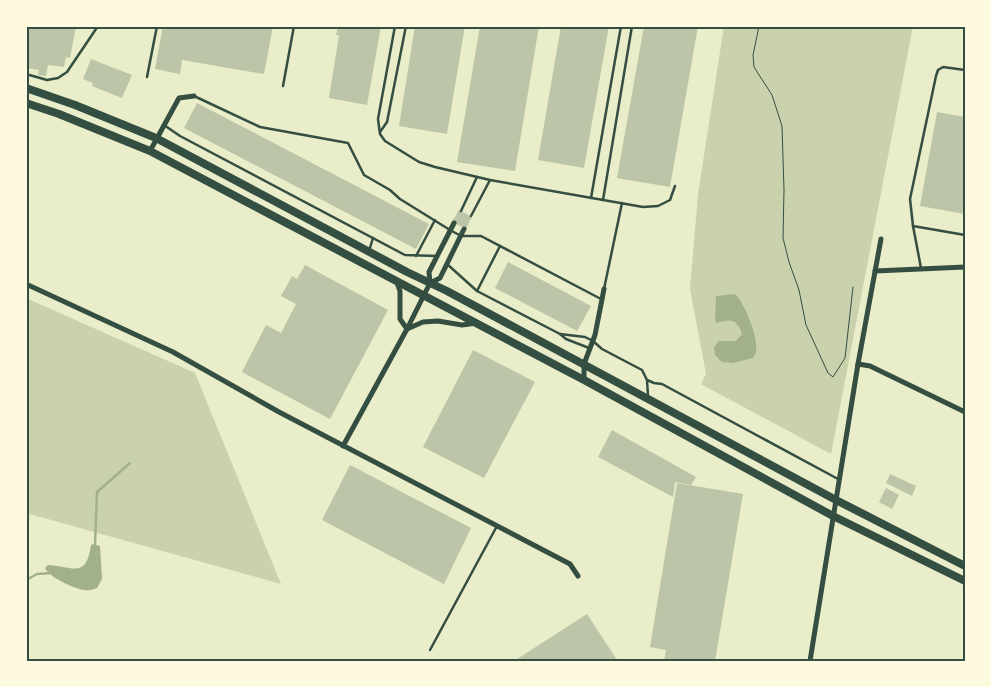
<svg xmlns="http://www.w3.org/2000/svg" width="991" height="687" font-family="'Roboto Condensed',sans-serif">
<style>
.green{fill:#cad2ad}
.water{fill:#a3b18a}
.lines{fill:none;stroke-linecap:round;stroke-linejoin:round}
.stream{stroke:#a3b18a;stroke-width:2.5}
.building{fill:#bcc5a7}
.path{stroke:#344e41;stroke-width:1}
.service{stroke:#344e41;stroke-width:2.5}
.minor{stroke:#344e41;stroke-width:5}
.primary{stroke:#344e41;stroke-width:8}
.neatline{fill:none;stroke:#344e41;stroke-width:2}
</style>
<rect width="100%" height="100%" fill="#e9edc9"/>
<!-- green -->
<g class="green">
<path d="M724,26h189l-82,428 -130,-70 5,-10 -16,-85 8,-95z"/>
<path d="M26,298l169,75 86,211 -255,-71z"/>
</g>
<!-- water -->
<g class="water">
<path d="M735,294c9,8 24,44 21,57 0,3 -2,5 -3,7l-21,5 -10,-1 -7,-7 -1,-8 5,-6h17l6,-7c-4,-14 -11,-16 -25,-11l-2,-2 1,-25z"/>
<path d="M93,544l7,2 2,33 -5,9c-3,1 -8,3 -12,2 -11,-1 -36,-13 -40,-22l3,-3c24,1 38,15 43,-20z"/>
</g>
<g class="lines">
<!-- stream -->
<g class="stream">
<path d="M95,546l2,-54 33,-29"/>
<path d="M26,580l11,-6 15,-1"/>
</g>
</g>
<!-- building -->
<g class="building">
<path d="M30,26h46l-6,32 -4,-1 -2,10 -16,-2 -2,11 -8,-1 1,-5 -13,-2v-18z"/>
<path d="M163,26h110l-9,48 -82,-14 -2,14 -25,-5z"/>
<path d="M338,26h43l-14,79 -38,-7 10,-63h-3z"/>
<path d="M415,26h50l-18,108 -48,-8z"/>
<path d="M480,26h59l-24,145 -58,-9z"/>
<path d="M561,26h48l-25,142 -46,-8z"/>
<path d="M644,26h54l-28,161 -53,-9z"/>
<path d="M91,59l41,16 -10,23 -30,-12 1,-3 -10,-4z"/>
<path d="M197,103l232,121 -13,25 -232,-121z"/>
<path d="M937,112l28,5v97l-45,-8z"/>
<path d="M459,210l13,7 -6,12 -14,-7z"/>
<path d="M508,262l83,44 -14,25 -82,-43z"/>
<path d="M305,265l83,45 -58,109 -88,-47 24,-47 15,8 15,-29 -15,-8 11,-20 5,3z"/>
<path d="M473,350l62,32 -51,96 -61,-31z"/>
<path d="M612,430l84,47 -5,8 -16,-3 -2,15 -75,-40z"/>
<path d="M350,465l121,63 -27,56 -122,-64z"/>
<path d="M890,474l26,12 -4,10 -26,-13z"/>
<path d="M677,483l66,11 -28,167h-51l2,-11 -16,-3z"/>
<path d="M886,488l13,7 -7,14 -13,-7z"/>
<path d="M587,614l30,46 -103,1z"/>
</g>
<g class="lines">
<!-- path -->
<path class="path" d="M759,26l-6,29 1,12 18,28 10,31 2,64 -1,48 6,24 10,28 7,35 22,48 5,4 12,-19 8,-71"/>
<!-- service -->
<g class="service">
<path d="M395,26l-17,93 2,15 5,7 34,21 16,5 55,13 153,27 15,-1 12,-6 5,-14"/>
<path d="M26,74l21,6 11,-2 9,-6 31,-46"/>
<path d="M147,77l10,-51"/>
<path d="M283,86l11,-60"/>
<path d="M194,96l66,31 88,16 16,32 26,15 10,9 50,31 11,6h20l120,63"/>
<path d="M164,125l16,11 225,119 32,1"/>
<path d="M380,132l7,-10 19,-96"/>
<path d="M591,198l30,-172"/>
<path d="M603,200l29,-174"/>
<path d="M461,211l16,-34"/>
<path d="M471,216l19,-36"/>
<path d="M913,226l52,9"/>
<path d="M369,251l4,-13"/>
<path d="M416,256l19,-36"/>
<path d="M447,264l30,27 83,43 6,5 23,9"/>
<path d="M921,268l-8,-42 -3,-27 26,-123 2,-6 5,-3 22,3"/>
<path d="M604,289l18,-86"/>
<path d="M477,291l23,-45"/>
<path d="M560,334l25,3 8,4 9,8 40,21 5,10 7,3 8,1 176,95"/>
<path d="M647,380l1,16"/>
<path d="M430,650l67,-124"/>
</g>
<!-- minor -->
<g class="minor">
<path d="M150,151l29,-53 15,-2"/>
<path d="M875,271l90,-4"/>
<path d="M396,280l4,11v28l7,10"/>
<path d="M430,283l10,-5 24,-49"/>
<path d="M26,284l147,68 106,60 291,152 8,12"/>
<path d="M407,329l16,-7 15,-1 24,4 15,-2"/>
<path d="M858,364l12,2 95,46"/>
<path d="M584,380v-16l11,-29 9,-46"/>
<path d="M343,446l64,-117 23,-46 -1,-11 25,-49"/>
<path d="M810,661l48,-297 23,-125"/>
</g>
<!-- primary -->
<g class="primary">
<path d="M26,88l49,17 81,33 251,134 40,19 389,209 129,66"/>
<path d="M26,103l33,11 91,37 434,229 249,136 132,65"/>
</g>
</g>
<!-- border -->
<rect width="991" height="687" fill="none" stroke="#fefae0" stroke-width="55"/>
<rect x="28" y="28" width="936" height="632" class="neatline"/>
</svg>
